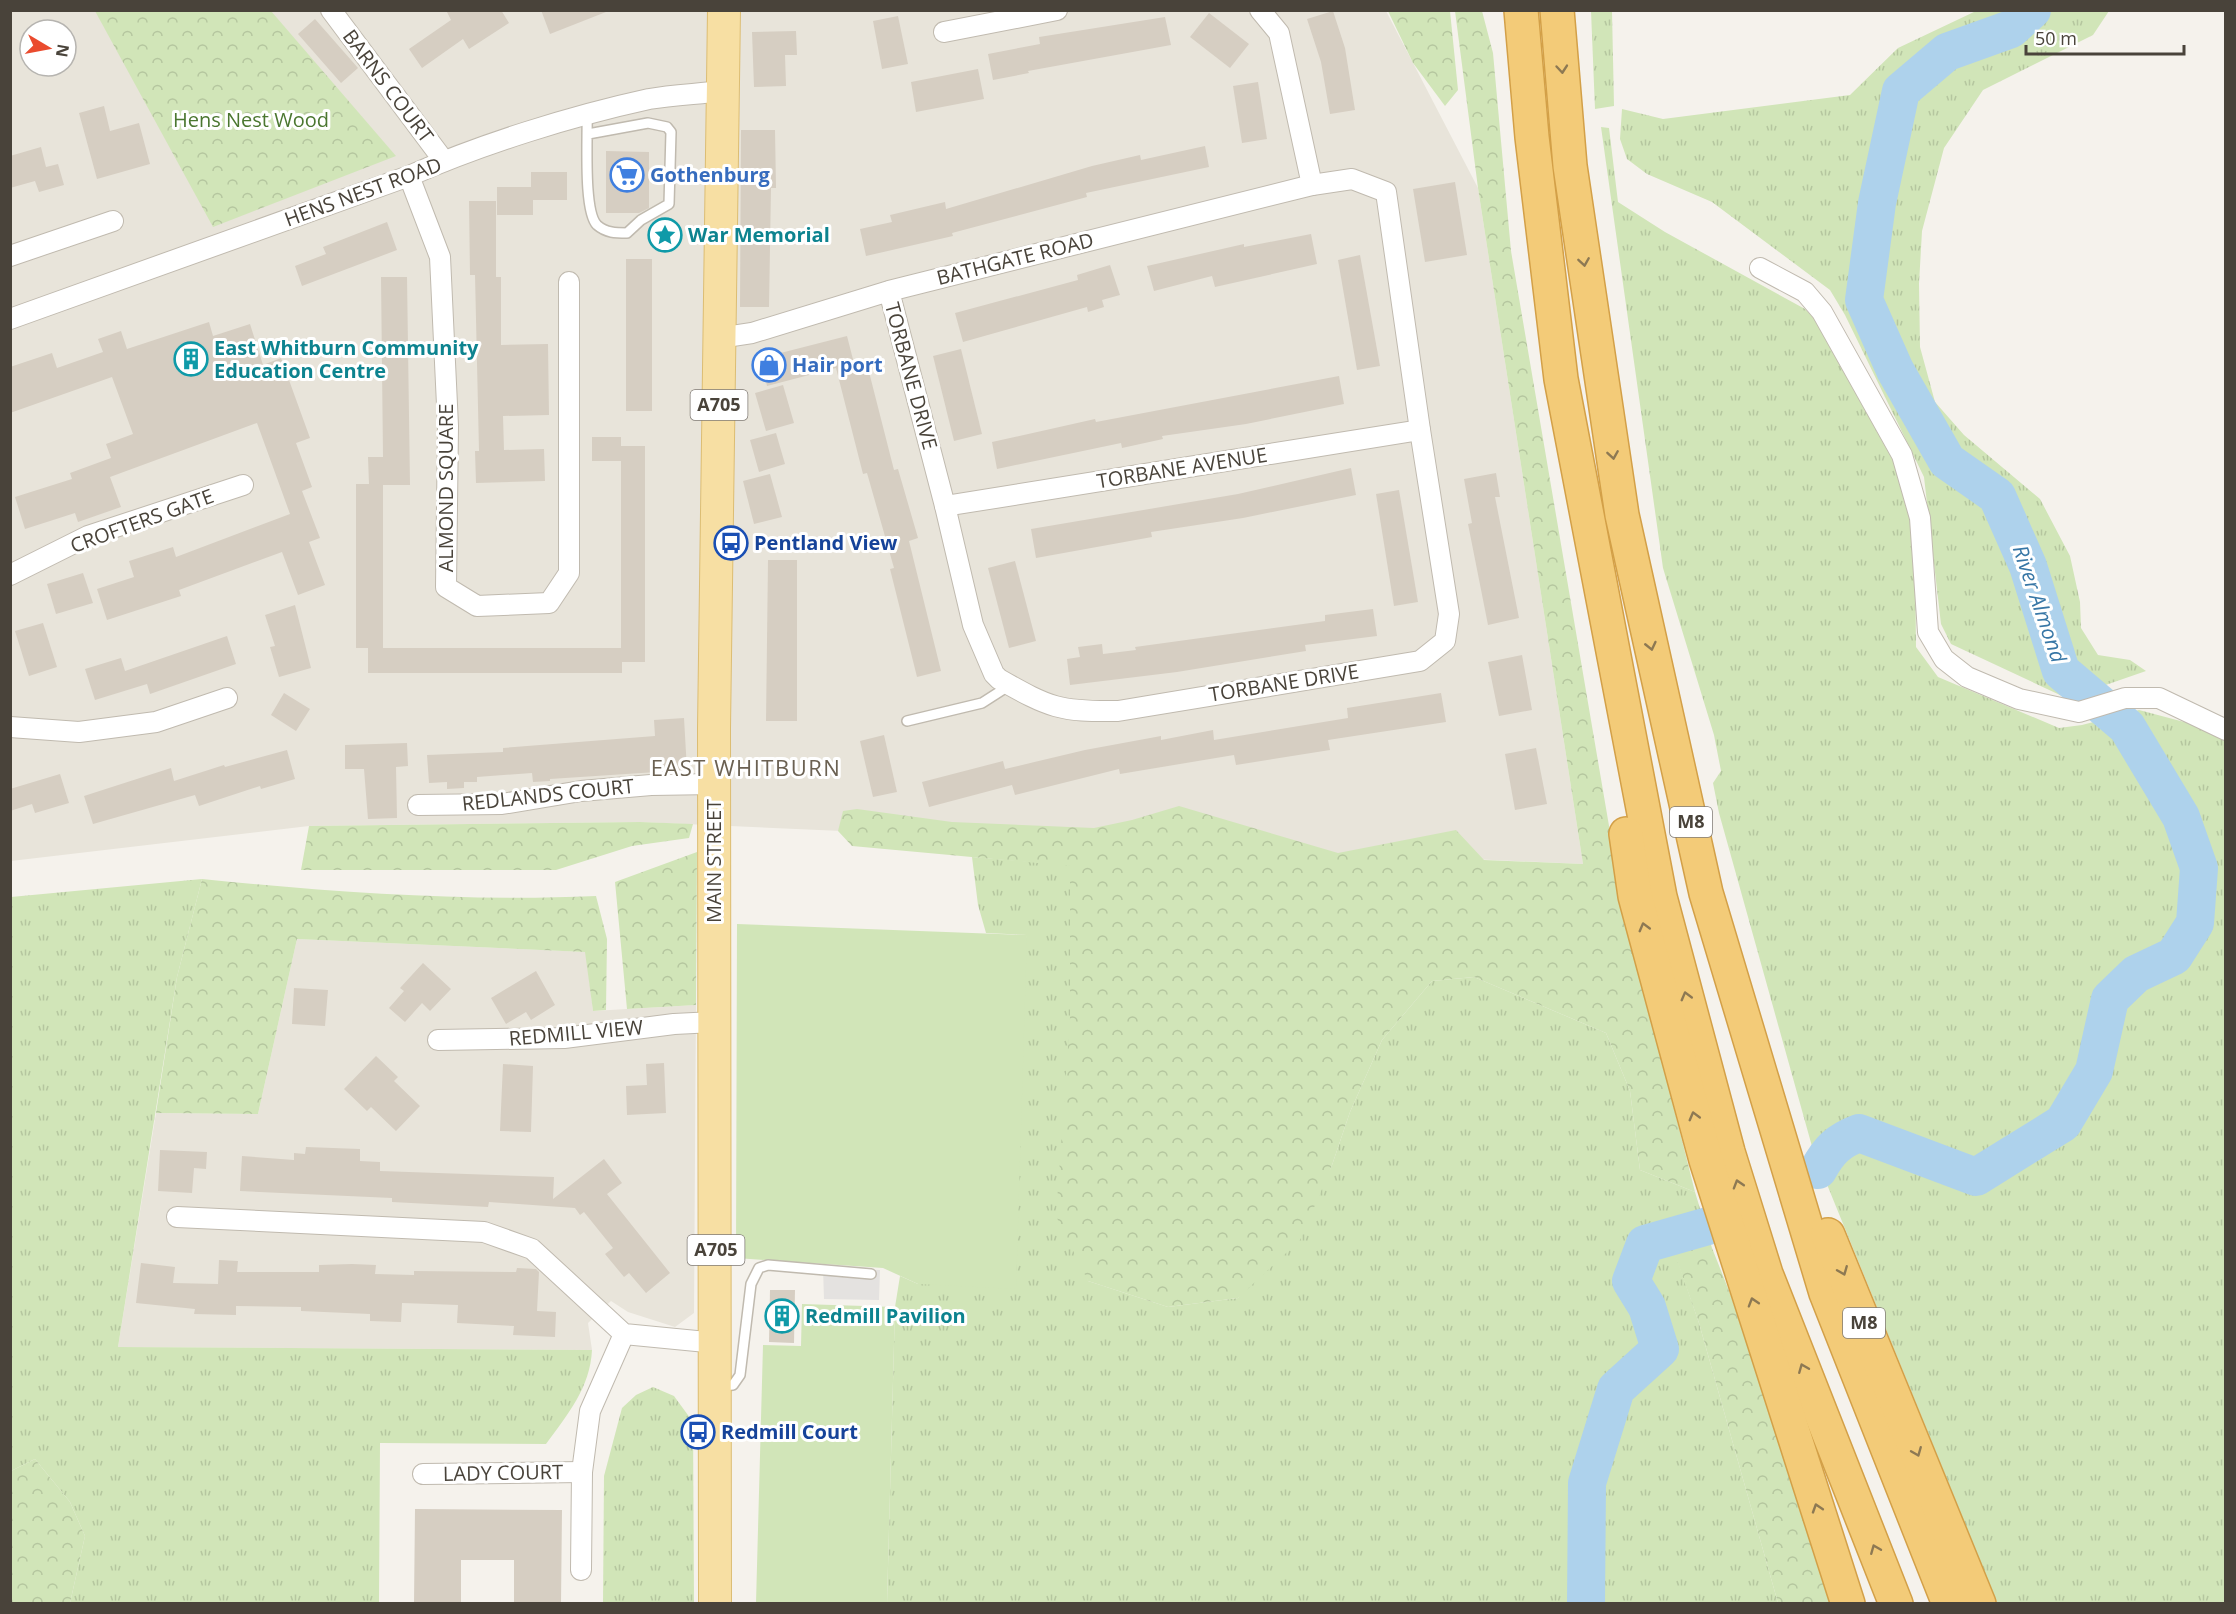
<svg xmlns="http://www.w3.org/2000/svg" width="2236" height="1614" font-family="'Open Sans',sans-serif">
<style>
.residential{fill:#e8e4da;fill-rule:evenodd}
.grass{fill:url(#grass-tufts)}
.forest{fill:url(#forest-crowns)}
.park{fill:#d1e5b8}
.parking{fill:#e4e2e0}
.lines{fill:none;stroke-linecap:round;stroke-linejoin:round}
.river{stroke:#aed2ec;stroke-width:38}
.building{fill:#d6cec2}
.lane-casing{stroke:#c0baaf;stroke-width:12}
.street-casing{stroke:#c0baaf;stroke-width:22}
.primary-casing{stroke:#dcbd73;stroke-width:34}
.highway-casing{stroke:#d3a048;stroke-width:36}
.lane{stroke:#fff;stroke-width:9}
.street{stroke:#fff;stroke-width:20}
.primary{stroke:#f7dfa3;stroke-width:32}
.highway{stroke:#f3cb78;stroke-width:33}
.oneway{stroke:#8d7953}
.labels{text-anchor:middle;stroke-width:6;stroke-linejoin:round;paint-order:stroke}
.shield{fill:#fff;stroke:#807b75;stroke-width:1.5}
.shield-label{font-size:18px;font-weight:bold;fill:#49433a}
.street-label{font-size:20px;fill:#49433a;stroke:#fff}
.park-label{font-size:20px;fill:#4b7730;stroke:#fff}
.shop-label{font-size:20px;font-weight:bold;fill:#366cbe;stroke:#fff;text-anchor:start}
.culture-label{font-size:20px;font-weight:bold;fill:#0d838f;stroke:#fff;text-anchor:start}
.transit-label{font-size:20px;font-weight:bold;fill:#164399;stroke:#fff;text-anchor:start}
.water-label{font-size:21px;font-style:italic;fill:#3877a6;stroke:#fff}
.quarter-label{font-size:22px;letter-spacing:1.5px;fill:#6b6152;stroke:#fff}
</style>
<defs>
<pattern id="grass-tufts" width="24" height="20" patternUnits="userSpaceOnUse" patternTransform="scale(1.5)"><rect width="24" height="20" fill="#d1e5b8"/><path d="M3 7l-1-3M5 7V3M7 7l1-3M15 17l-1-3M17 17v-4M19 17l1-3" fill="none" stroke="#b5c69f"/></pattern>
<pattern id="forest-crowns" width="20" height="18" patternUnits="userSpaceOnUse" patternTransform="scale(1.5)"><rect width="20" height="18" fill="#d1e5b8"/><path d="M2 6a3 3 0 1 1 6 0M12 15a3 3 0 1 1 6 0" fill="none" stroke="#b5c69f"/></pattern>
</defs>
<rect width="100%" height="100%" fill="#f5f2ec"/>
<!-- residential -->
<g class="residential">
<path d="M10,11h1376l92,177 105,676 -943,-42 -331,4 -298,35zM30,30h36v36h-36z"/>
<path d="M297,939l289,13 7,59 103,-6 -2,308 -19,14 -47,-15 -17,-11 -23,22 4,27 -474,-3 38,-234 102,1z"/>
</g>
<!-- grass -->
<g class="grass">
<path d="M1591,11h21l2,95 -19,3z"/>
<path d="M1976,11h133l-16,24 -110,55 -39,58 -22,83 -3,53 1,63 15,55 29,33 76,64 30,57 10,46 1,26 17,27 32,5 16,11 -49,17 -22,14 -124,-58 -10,-20 -17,-147 -79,-162 -15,-25 -118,-88 -65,-28 -20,-15 -7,-20 2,-30 41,10 187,-24 48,-47z"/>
<path d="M1601,127l8,1 9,74 47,30 140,77 20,21 69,130 15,40 6,55 1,92 22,30 121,51 23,-3 57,-15 49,13 37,18v862l-227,1 -4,-9 -181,-445 -94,-337 -6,-30 8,-12 -7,-36 -51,-167z"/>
<path d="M972,857l99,8 -1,153 18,263 80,26 70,-9 93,-130 19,-56 32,-72 50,-59 42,-4 132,56 24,58 10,79 55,22 17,56h-17l-20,5 24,70 79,280 -891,1 8,-297 5,-31 18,8 109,-349 -41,-2 -8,-28z"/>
<path d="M202,879l-25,98 -59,370 474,3c-2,38 -24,64 -46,94l-166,-1 -1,160h-309l15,-67 -15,-34 -35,-43 -24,12v-574z"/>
<path d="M653,1387l21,9 19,26 1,181h-91l1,-127 18,-68 14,-13z"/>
</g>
<!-- forest -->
<g class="forest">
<path d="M95,11h176l125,145 -183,71z"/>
<path d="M1388,11h62l8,79 -13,16 -32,-43z"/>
<path d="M1455,11h27l11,42 18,198 111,651 73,290 -55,-22 -10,-79 -24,-58 -132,-56 -42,4 -50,59 -32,72 -19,56 -31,72 -62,58 -70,9 -80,-26 -32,-65 14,-198v-152l-218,-20 -14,-15 5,-20 14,-2 95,13 142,6 38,-8 47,-14 159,47 118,-23 28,30 99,4 -105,-676z"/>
<path d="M640,822l53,2 -4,14 -57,8 -76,24h-255l8,-44z"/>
<path d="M697,852l-1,153 -69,4 -12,-127z"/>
<path d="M202,879c130,13 263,23 394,17l11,43 -1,71 -13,1 -8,-59 -288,-13 -39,175 -102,-1 21,-136z"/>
<path d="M1695,1248h17l19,48 102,307h-55l-79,-280 -25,-71z"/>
<path d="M35,1459l35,43 15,34 -15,67h-59v-132z"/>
</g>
<!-- park -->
<g class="park">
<path d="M737,924l290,11 -11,354 -98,-5 -35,-16 -147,-10z"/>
<path d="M802,1304l93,3 -8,296h-131l7,-258 38,1z"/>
</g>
<!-- parking -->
<path class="parking" d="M823,1268l57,2 -1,30 -55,-1z"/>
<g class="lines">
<!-- river -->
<g class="river">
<path d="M1818,1170c11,-20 20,-29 41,-37l117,44 87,-54 31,-52 16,-72 26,-25 38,-18 21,-33 4,-55 -18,-51 -54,-90 -66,-56 -33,-105 -31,-70 -50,-35 -52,-91 -31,-70 13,-97 24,-112 46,-39 64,-23 21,-19"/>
<path d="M1586,1604l1,-121 29,-94 44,-40 -13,-42 -16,-26 14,-37 63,-18"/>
</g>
</g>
<!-- building -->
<g class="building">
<path d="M446,10h55l8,13 -40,26 -6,-10 -41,29 -13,-19 42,-29z"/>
<path d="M541,10h65v2l-56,22z"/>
<path d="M1333,11l12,37 10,62 -25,4 -9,-52 -14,-43z"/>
<path d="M1209,13l40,31 -19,24 -40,-31z"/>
<path d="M898,16l10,48 -26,5 -9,-48z"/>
<path d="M1165,17l6,28 -143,26 1,2 -36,7 -5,-26 52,-10 -1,-7z"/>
<path d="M315,19l43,49 -17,15 -43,-49z"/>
<path d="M796,31l1,24h-12l1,31 -32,1 -2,-55z"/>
<path d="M978,69l6,30 -68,13 -5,-30z"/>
<path d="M1258,82l9,57 -25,4 -9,-57z"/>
<path d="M104,106l6,25 29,-8 11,41 -53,15 -18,-66z"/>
<path d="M741,130h34l1,58h-5l-2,119h-29z"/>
<path d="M1205,146l4,21 -123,26 1,4 -135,36 1,3 -87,20 -6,-27 32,-7 -2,-7 55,-13 1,7 146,-43 48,-11 1,5z"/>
<path d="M41,147l5,20 12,-3 6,21 -25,7 -4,-11 -25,7v-32z"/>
<path d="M606,151l43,1v56l-10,5h-33z"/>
<path d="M531,172h36v28h-34v15h-36v-28h34z"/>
<path d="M1455,182l12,73 -42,7 -12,-73z"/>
<path d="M469,201h27v76h5v68l47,-1 1,71 -46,1 1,34 40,-1 1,32 -69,2 -1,-32h4l-4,-176h-5z"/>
<path d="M387,222l10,28 -95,36 -7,-20 31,-12 -3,-7z"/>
<path d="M1311,234l6,30 -102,23 -3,-11 -58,15 -7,-25 97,-22v3z"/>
<path d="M1360,255l20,111 -23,4 -19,-110z"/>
<rect x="626" y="259" width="26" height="152"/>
<path d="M1110,265l10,30 -18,5 2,7 -16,5 -1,-5 -124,35 -8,-29 123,-33 -1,-5z"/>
<path d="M381,277h26l3,208h-27v163h-27v-164h13l-1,-27h15z"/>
<path d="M209,322l4,14 37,-12 13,41 18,-7 29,80 -14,5 16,44 -10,4 18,47 -11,4 16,43 -27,10 -16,-43 -103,38 2,6 -74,24 -10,-31 37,-12 -5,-16 44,-14 3,10 114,-43 -33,-91 -147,54 11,30 -43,15 -3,-9 -50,16 -10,-32 57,-18 -2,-6 41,-15 -5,-14 27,-10 -21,-57 -102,36v-46l42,-14 5,15 46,-16 -5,-13 23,-8 6,18z"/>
<path d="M847,336l9,35 12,-3 26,102 4,-1 20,69 -9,3 32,130 -24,6 -27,-108 4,-1 -27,-95 -4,1 -27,-106 -69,18 -6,-28z"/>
<path d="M961,349l21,85 -28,7 -21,-85z"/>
<path d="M1339,376l5,28 -98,20 -84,12 1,3 -41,9 -1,-5 -124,26 -5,-27 103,-23 1,3z"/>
<path d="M783,385l11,38 -28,8 -11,-38z"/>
<path d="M776,433l9,31 -26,8 -9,-32z"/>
<path d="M592,437h29v9h24v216h-23v11h-254v-25h253v-191v4h-29z"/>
<path d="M1351,468l5,27 -113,23 -92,14 1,5 -116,21 -5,-29 207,-35z"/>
<path d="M1496,473l4,24h-5l24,121 -31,7 -20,-101 4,-1 -8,-44z"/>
<path d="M770,474l12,43 -28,7 -11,-43z"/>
<path d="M1399,490l19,112 -24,4 -18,-112z"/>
<path d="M768,560h29v161h-31z"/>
<path d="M1015,561l21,80 -27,7 -21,-80z"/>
<path d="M83,573l10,30 -37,11 -9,-30z"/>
<path d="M295,605l16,63 -32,9 -9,-30 5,-1 -10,-31z"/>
<path d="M1373,609l4,27 -72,9 1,6 -129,21 -107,13 -3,-26 13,-2 -2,-10 24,-3 1,10 33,-4 -1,-3 190,-26v-6z"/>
<path d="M43,623l14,44 -28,9 -14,-45z"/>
<path d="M227,636l9,28 -86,30 -3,-10 -52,16 -10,-31 36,-11 4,13z"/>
<path d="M1522,655l10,55 -33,6 -11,-54z"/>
<path d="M284,693l26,16 -14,22 -25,-16z"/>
<path d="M1441,693l5,29 -118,18 2,10 -94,15 -2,-10 -114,19 -1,-5 -104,26 -3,-10 -83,22 -7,-25 81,-21 2,8 80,-19 76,-14v4l52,-10 1,10 134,-22 -1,-10z"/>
<path d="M684,718l3,52 -137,9v2l-17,1 -1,-9 -55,4v5h-13v6l-17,1v-7l-18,1 -2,-28 76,-3v-4l152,-12 -1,-16z"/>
<path d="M884,735l13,57 -24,5 -13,-56z"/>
<path d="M407,743l1,23 -12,1 1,51 -29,1 -4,-50h-19v-24z"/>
<path d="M1536,748l11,56 -32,6 -10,-56z"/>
<path d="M287,750l8,29 -34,10 -1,-3 -61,20 -4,-11 -102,29 -9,-28 87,-28 3,13 50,-16 1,2z"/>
<path d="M60,774l9,29 -34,10 -3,-9 -22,7v-22z"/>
<path d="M423,963l28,26 -21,22 -8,-8 -17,19 -16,-14 15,-17 -4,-3z"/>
<path d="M536,971l19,34 -24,15 -5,-8 -20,12 -15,-26z"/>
<path d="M294,988l34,2 -3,36 -33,-2z"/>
<path d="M376,1056l22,21 -4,4 26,25 -24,25 -25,-24 -4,4 -23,-22z"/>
<path d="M664,1063l2,50 -39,2 -1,-29 21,-1 -1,-21z"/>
<path d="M503,1064l30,2 -2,66 -31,-1z"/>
<path d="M306,1147l54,2v12l20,1v9l174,6 -1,22 51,-40 18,24 -15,11 63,79 -24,20 -17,-20 -5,4 -19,-23 8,-6 -29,-36 -4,3 -5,-7 -86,-6 -1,5 -96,-5v-4l-152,-7 2,-35 52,4v-7l11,1z"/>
<path d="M160,1150l47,2 -1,17 -12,-1 -2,25 -34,-2z"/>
<path d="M219,1260l19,1 -1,11h82v-7l33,-1 24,1 -1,9 39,1v-4l102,1 1,-4 19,1 3,3 -2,39 19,1 -1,25 -42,-2 1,-9 -57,-3 1,-18 -56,-2 -1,19 -31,-1v-7l-69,-3v-4l-65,-1v9l-42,-1 1,-5 -59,-6 5,-40 34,4 -2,16 45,1z"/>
<path d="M770,1290h25l-1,53 -25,-1z"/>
<path d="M415,1509l147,1 -1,94h-47v-44h-53v44h-47z"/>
</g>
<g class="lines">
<!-- lane casing -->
<g class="lane-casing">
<g id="lane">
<path d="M587,115c1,21 -4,96 10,110 9,8 19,8 30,8l14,-13 28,-16 2,-72 -4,-5 -19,-4 -60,11"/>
<path d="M907,721l75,-18 28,-18"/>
<path d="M721,1386l12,-1 7,-10 11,-91 8,-16 9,-3 103,9"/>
</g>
</g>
<!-- street casing -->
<g class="street-casing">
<g id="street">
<path d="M331,10l113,151"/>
<path d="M1260,10l19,23 33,152"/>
<path d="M944,32l113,-22"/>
<path d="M409,176l31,81 8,169 -2,161 31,19 72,-3 20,-30v-291"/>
<path d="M10,256l103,-35"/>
<path d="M1760,268l45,24 17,20 80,143 18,63 8,114 16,27 23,18 52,22 60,13 46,-14h34l67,32"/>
<path d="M10,319l399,-143c73,-32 162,-60 240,-77 24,-4 49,-5 73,-8"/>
<path d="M719,338l33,-5 137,-42 423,-106 40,-6 34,13 34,238 29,184 -4,27 -25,20 -302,50c-58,1 -68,-3 -119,-32l-5,-5 -21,-49 -28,-119 -56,-215"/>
<path d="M945,506l475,-76"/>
<path d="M10,575l78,-39 155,-51"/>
<path d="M10,727l69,5 77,-10 71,-24"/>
<path d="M418,805l84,-1 79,-13 70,-6 63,-1"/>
<path d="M438,1040l126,-2 110,-14 40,-2"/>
<path d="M177,1217l307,15 48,17 92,85 93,9"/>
<path d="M423,1474l159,-2"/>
<path d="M581,1570l1,-98 8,-61 34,-77"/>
</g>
</g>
<!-- primary casing -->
<g class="primary-casing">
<path id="primary" d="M715,1604l-1,-876 10,-718"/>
</g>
<!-- highway casing -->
<g class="highway-casing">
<g id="highway">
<path d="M1521,10l11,127 29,242 99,518 68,255 38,122 130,330"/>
<path d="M1557,10l13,156 52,349 84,378 120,400 123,311"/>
<path d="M1626,834l9,62 71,264 142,444"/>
<path d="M1828,1235l151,369"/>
</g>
</g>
<!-- lane -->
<use href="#lane" class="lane"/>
<!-- street -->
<use href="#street" class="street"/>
<!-- primary -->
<use href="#primary" class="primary"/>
<!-- highway -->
<use href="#highway" class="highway"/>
</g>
<!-- one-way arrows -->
<defs><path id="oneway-chevron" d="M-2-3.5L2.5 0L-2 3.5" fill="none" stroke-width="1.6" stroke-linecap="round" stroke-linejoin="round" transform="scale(1.5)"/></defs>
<g class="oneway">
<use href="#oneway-chevron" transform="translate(1562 69) rotate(85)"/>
<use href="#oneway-chevron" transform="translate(1584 262) rotate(81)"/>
<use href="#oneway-chevron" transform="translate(1613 455) rotate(81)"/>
<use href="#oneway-chevron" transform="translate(1651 646) rotate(77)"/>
<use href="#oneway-chevron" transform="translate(1644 927) rotate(-105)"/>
<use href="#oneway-chevron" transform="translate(1686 996) rotate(-105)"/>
<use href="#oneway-chevron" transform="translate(1694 1116) rotate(-105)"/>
<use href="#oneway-chevron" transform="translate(1738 1184) rotate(-107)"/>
<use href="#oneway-chevron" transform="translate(1843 1271) rotate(68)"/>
<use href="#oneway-chevron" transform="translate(1753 1302) rotate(-107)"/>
<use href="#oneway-chevron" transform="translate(1803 1368) rotate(-112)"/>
<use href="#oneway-chevron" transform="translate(1917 1452) rotate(68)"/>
<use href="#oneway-chevron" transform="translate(1817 1508) rotate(-108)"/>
<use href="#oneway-chevron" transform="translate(1875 1549) rotate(-112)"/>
</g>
<!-- icons -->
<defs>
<g id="supermarket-ring" transform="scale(1.725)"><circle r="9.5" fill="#fff" stroke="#3f7fe0" stroke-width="1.5"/><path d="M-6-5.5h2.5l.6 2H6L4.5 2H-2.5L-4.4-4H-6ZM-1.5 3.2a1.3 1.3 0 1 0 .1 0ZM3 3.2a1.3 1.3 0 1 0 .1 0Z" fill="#3f7fe0"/></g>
<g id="sight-ring" transform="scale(1.725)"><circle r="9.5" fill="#fff" stroke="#0f9aa8" stroke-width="1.5"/><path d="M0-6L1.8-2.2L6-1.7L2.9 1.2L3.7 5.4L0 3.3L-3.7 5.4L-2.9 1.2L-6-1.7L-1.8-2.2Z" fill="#0f9aa8"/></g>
<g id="building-ring" transform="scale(1.725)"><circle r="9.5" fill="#fff" stroke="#0f9aa8" stroke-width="1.5"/><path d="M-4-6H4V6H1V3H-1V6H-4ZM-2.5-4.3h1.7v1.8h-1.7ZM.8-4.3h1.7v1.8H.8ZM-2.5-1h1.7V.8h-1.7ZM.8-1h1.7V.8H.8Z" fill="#0f9aa8"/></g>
<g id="shop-ring" transform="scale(1.725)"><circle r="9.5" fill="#fff" stroke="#3f7fe0" stroke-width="1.5"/><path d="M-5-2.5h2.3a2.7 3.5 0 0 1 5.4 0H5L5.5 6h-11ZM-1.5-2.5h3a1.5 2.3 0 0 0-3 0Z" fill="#3f7fe0"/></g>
<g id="bus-ring" transform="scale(1.725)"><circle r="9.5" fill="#fff" stroke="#1a4fb4" stroke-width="1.5"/><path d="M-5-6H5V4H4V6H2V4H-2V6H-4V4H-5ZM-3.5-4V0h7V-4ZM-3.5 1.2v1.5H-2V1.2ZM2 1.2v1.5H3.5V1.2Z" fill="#1a4fb4"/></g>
</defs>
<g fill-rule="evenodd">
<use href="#supermarket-ring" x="627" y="175"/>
<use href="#sight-ring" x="665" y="235"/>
<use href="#building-ring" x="191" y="359"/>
<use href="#shop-ring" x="769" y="365"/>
<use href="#bus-ring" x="731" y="543"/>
<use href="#building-ring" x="782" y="1316"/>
<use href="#bus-ring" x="698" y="1432"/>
</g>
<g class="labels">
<!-- shield labels -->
<g class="shield">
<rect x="690.5" y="390" width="57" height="30" rx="4.5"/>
<rect x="1670" y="807" width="42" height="30" rx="4.5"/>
<rect x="687.5" y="1235" width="57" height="30" rx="4.5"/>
<rect x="1843" y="1308" width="42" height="30" rx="4.5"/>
</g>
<g class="shield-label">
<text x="719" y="411">A705</text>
<text x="1691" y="828">M8</text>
<text x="716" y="1256">A705</text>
<text x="1864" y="1329">M8</text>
</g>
<!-- street labels -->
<g class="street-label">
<text transform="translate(388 86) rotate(53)" y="7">BARNS COURT</text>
<text transform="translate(363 192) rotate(-20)" y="7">HENS NEST ROAD</text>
<text transform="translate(1015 259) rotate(-14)" y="7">BATHGATE ROAD</text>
<text transform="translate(911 376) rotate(75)" y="7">TORBANE DRIVE</text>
<text transform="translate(1182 468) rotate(-9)" y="7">TORBANE AVENUE</text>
<text transform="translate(446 488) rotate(-90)" y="7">ALMOND SQUARE</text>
<text transform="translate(142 521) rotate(-20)" y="7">CROFTERS GATE</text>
<text transform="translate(1284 683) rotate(-9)" y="7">TORBANE DRIVE</text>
<text transform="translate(548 795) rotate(-6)" y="7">REDLANDS COURT</text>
<text transform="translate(714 861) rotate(-90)" y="7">MAIN STREET</text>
<text transform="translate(576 1033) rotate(-5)" y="7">REDMILL VIEW</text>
<text transform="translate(503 1473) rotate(-1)" y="7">LADY COURT</text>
</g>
<!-- park labels -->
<g class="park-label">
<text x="251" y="127">Hens Nest Wood</text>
</g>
<!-- shop labels -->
<g class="shop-label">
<text x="650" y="182">Gothenburg</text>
<text x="792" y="372">Hair port</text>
</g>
<!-- culture labels -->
<g class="culture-label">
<text x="688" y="242">War Memorial</text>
<text x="214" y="355">East Whitburn Community<tspan x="214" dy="23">Education Centre</tspan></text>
<text x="805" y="1323">Redmill Pavilion</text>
</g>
<!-- transit labels -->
<g class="transit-label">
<text x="754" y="550">Pentland View</text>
<text x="721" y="1439">Redmill Court</text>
</g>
<!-- water labels -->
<g class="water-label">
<text transform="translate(2039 604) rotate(71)" y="7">River Almond</text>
</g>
<!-- quarter labels -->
<g class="quarter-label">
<text x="746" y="776">EAST WHITBURN</text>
</g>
</g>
<!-- border -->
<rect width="2236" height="1614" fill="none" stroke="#49433a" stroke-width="24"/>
<!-- north arrow -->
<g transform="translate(48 48) rotate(100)"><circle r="28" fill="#ffffff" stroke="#b6b4b0" stroke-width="1.5"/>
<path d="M0-4.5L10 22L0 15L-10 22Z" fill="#ea4b2e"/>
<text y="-9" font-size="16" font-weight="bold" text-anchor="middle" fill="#49433a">N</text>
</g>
<!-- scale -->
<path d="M2026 45v9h158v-9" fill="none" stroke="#49433a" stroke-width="3"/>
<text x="2035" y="45" font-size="18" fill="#49433a" stroke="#ffffff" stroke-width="4.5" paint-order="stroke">50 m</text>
</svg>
